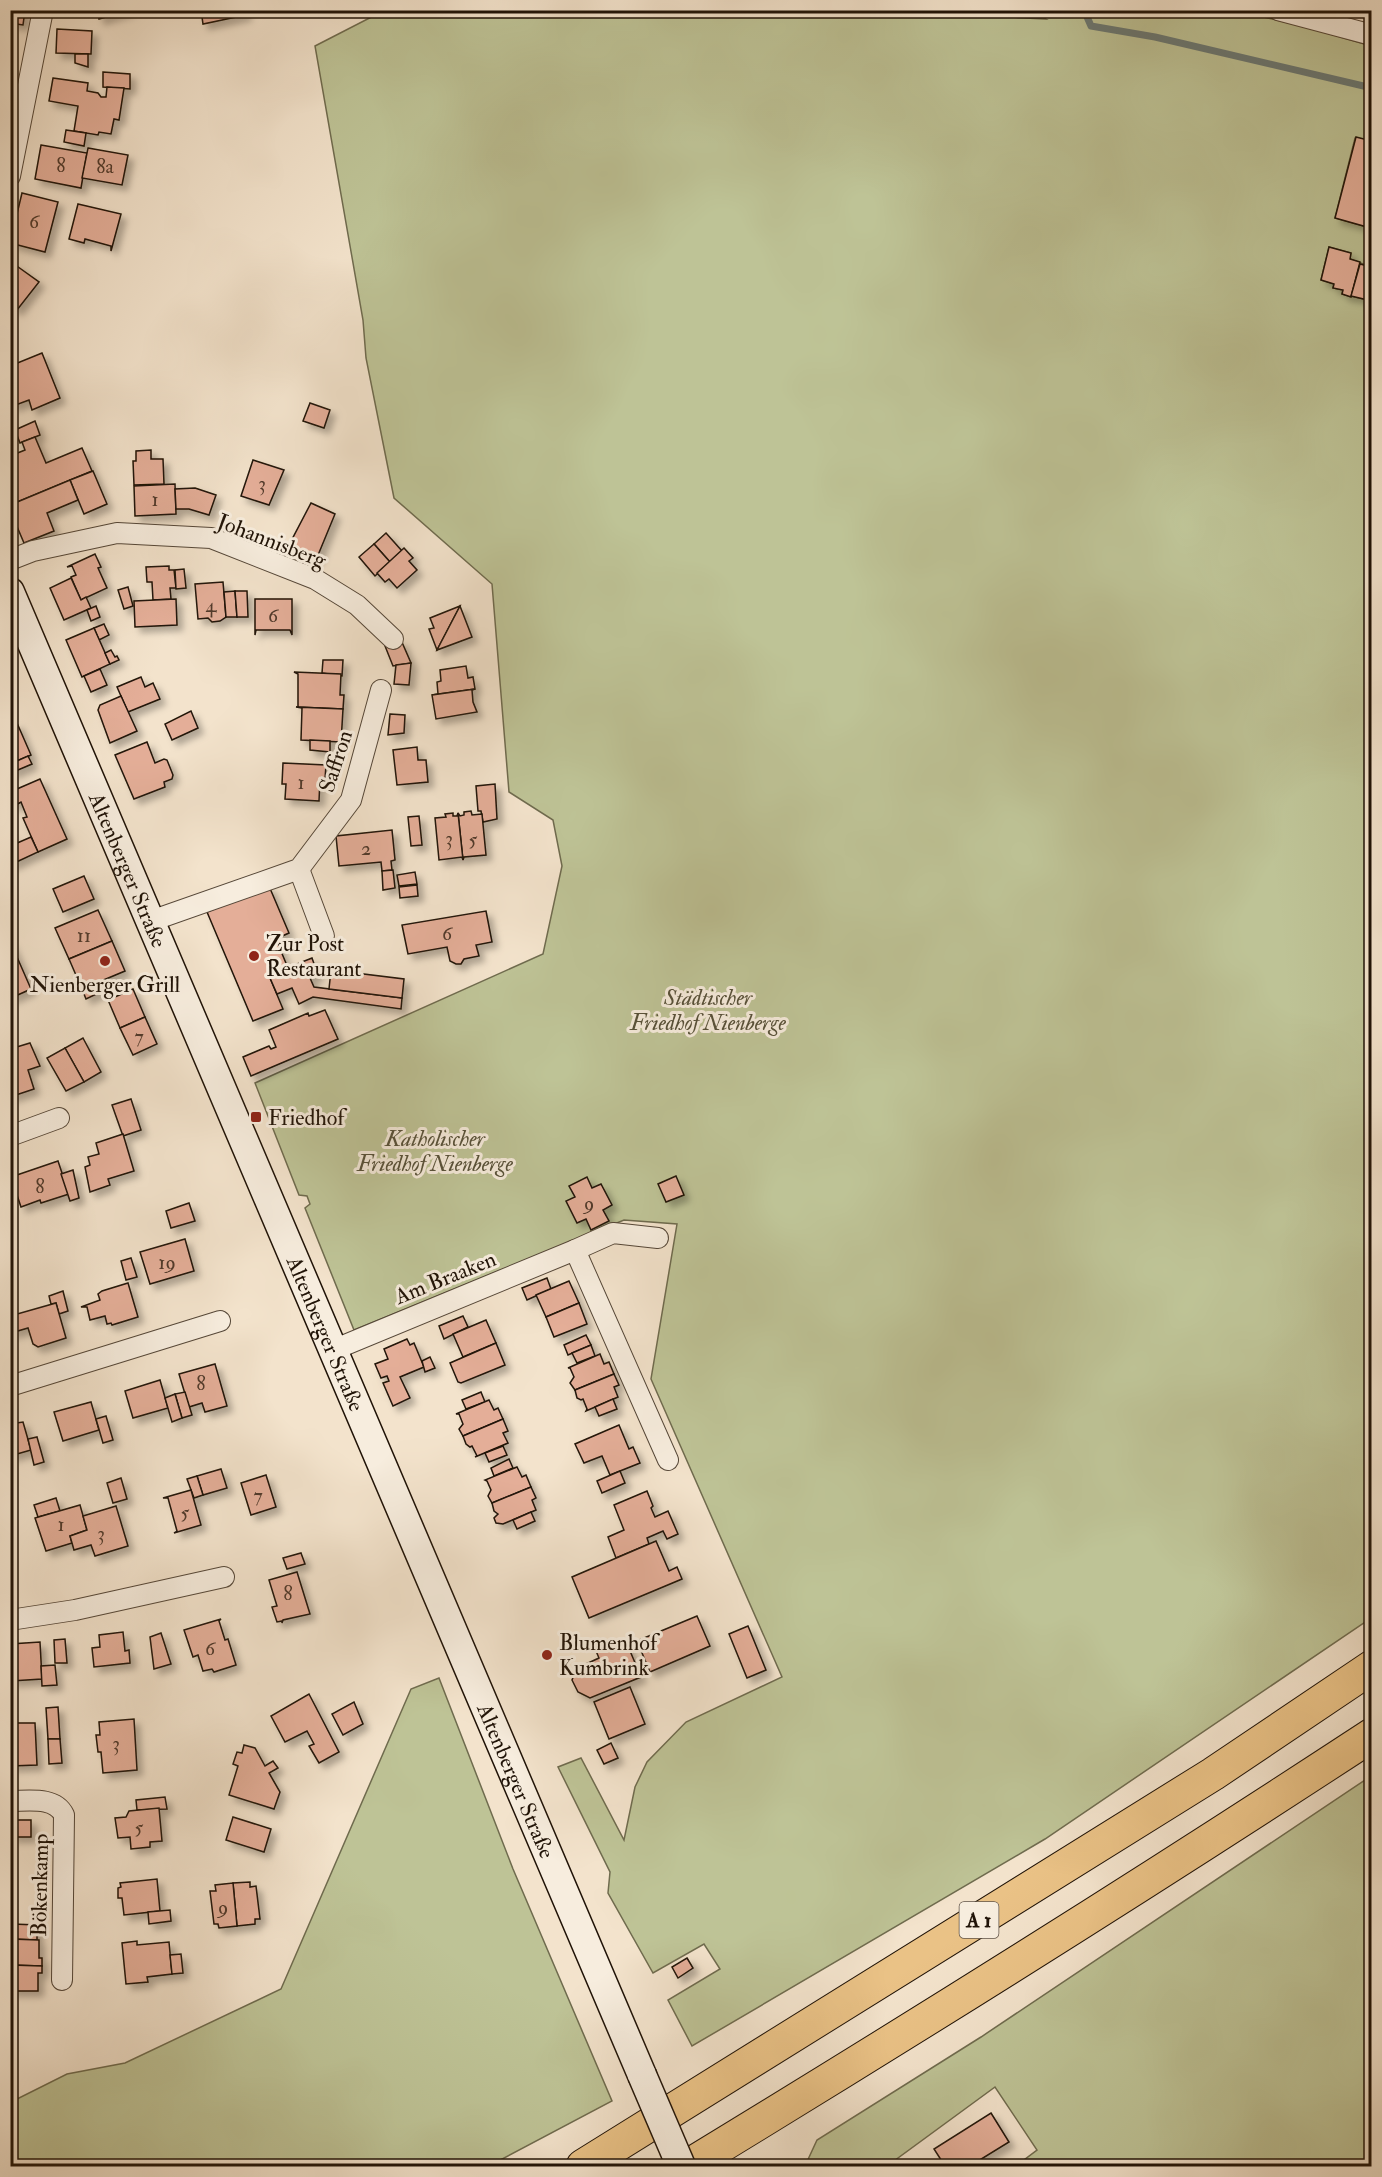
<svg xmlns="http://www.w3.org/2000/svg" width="1382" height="2177" font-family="'IM FELL Double Pica',serif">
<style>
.green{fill:#bec396;stroke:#6f6b4e;stroke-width:1.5}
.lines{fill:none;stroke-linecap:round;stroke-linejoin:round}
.stream{stroke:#6b7974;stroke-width:7}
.building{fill:#e4ae98;stroke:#201307;stroke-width:1.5;filter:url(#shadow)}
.street-casing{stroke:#554738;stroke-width:22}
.secondary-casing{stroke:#201307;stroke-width:31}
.highway-casing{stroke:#201307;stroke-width:35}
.street{stroke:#f7edde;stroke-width:20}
.secondary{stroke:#f7edde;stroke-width:28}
.highway{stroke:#eac286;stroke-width:33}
.secondary-bridge-casing{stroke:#201307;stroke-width:31;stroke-linecap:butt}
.secondary-bridge{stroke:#f7edde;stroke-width:28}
.poi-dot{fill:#8f2418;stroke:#f7edde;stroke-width:2}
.labels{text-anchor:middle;stroke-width:6;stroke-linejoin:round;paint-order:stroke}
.number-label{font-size:20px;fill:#513a2b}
.shield{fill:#f7edde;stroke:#605448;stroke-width:1.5}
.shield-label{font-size:21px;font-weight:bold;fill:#201307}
.street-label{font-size:22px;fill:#201307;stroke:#f7edde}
.poi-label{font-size:22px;fill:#201307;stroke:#f7edde;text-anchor:start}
.park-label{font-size:22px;font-style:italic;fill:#575139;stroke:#f7edde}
</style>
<defs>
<filter id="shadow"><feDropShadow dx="5.5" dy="5.5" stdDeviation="3" flood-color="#0004"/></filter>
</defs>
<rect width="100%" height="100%" fill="#f3e3cc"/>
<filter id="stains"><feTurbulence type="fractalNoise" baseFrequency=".00333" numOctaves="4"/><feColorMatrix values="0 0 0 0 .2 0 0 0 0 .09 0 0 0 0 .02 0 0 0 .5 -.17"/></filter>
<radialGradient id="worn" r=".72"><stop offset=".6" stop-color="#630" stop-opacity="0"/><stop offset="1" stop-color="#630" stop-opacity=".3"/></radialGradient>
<!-- green -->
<g class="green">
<path d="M385,10h543l7,3 111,6 -12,-8 200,-1 76,18 61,18v95l-16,-3 -20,80 36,10v39l-21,-8 1,-6 -22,-6 -8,33 13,4 -1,4 10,2 -1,4 30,7 -1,1317 -326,221 -353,207 -24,-46 52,-31 -16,-25 -51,29 -45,-80 2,-21 -52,-105 23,-9 43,82 11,-53 12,-25 39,-40 96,-45 -131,-298 26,-155 -53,-4 -270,110 -49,-122 5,-4 -3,-8 -8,-1 -44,-112 288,-129 19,-88 -9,-46 -44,-28 -17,-208 -98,-86 -28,-140 -3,-38 -48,-274z"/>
<path d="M439,1678l74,191 99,232 -123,65h-478v-64l56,-28 58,-11 156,-74 130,-300z"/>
<path d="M1371,1776v390h-355l21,-16 -42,-63 -108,79h-82l12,-26 164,-103z"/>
</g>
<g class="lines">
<!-- stream -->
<path class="stream" d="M1084,10l7,16 64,11 217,51"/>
</g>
<!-- building -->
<g class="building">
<path d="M10,10h15l-2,15 -13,-2z"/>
<path d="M97,10h34l-32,9z"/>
<path d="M201,10h44l1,5 -43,9z"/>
<path d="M57,29l35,2 -1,23 -35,-1z"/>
<path d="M75,54h13v13l-13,-4z"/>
<path d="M103,72l27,2v15l-27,-2z"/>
<path d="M53,78l35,5 -1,8 11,2 3,4h5l1,-10 17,1 -5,32 -5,-1 -3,15 -12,-2 -1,3 -24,-4 4,-25 -29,-5z"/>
<path d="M66,130l20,3 -2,13 -20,-4z"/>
<path d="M1356,137l16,4v68l-5,18 -32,-9z"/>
<path d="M41,145l46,8 -6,35 -46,-9z"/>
<path d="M88,148l40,7 -6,30 -40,-7z"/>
<path d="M22,193l36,9 -13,50 -35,-9z"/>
<path d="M78,204l43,10 -10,37v-5l-26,-7 -1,4 -15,-4z"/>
<path d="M1329,247l22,6 -1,6 10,3 -9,35 -9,-3 1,-4 -10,-2 1,-4 -13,-4z"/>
<path d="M14,264l25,18 -22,28 -7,-5v-36z"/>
<path d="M1360,264l12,3v34l-21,-5z"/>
<path d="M42,353l18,45 -28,12 -3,-10 -16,6 -3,-3v-37z"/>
<path d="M310,403l20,7 -6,18 -21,-7z"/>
<path d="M35,421l5,14 -20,8 -5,-13z"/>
<path d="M35,437l11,26 36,-15 10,23 -82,34v-49l15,-6 -3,-8z"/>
<path d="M151,450v9h12l1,25 -30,1 -1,-24h3v-10z"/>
<path d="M253,460l31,10 -15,35 -28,-9z"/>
<path d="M93,471l14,33 -23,10 -14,-34z"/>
<path d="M70,480l8,20 -31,13 7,18 -30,12 -14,-33v-5z"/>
<path d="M175,484l1,30 -41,2 -1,-30z"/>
<path d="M195,488l21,7 -7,20 -20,-6h-13l-1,-20z"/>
<path d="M311,503l24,11 -19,46 -28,-13z"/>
<path d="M386,533l16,18 -12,11 -16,-18z"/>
<path d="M374,544l16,18 -15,14 -16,-19z"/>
<path d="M404,548l9,10 -4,3 8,9 -20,18 -8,-9 -4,3 -8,-9z"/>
<path d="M95,554l6,13 -3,1 9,20 -26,12 -10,-23 5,-2 -4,-9 -5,1z"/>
<path d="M169,566v4h5l2,18h-6l1,11 -18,1 -1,-18h-5l-1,-15z"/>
<path d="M184,569l2,19 -10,1 -1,-19z"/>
<path d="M71,578l10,22 5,-3 5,11 -27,12 -14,-32z"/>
<path d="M223,582l3,35 -6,4 -8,1 -4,-4 -10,1 -3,-35z"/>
<path d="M128,587l5,19 -9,3 -6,-19z"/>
<path d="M235,591l2,26h-11l-2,-25z"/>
<path d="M235,591h12l1,26h-11z"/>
<path d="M176,599l1,26 -42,2 -1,-26z"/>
<path d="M255,599h37v36l-2,-5h-34l-1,5z"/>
<path d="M96,606l4,11 -9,4 -4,-11z"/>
<path d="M460,606l-23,44 -8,-21 5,-1 -4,-10z"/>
<path d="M460,606l12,31 -35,13z"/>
<path d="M104,624l5,11 -10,5 -5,-12z"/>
<path d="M94,628l16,36 -28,13 -16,-37z"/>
<path d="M401,640l10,23 -18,3 -8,-20z"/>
<path d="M111,650l4,7 2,-1 2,4 -9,4 -5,-11z"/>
<path d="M323,660h20l-1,16 -20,-3z"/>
<path d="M411,663l-2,22 -15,-1 2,-19z"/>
<path d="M466,666l2,12 5,-1 2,12 -43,6 6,-1 -1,-12 4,-1 -1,-11z"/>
<path d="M100,669l7,16 -16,7 -7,-16z"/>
<path d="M294,672l47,2 -1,21h4l-1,14 -45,-2v-33z"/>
<path d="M141,677l4,10 8,-4 7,16 -32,13 -11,-25z"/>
<path d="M475,689l-3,1 1,12 4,10 -41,7 -4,-24z"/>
<path d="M121,696l16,35 -27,12 -12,-33 2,-5z"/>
<path d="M296,707l47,2 -2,33 -40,-2 1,-32z"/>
<path d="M191,711l7,17 -26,12 -7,-16z"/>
<path d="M390,714l15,1 -1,18 -16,2z"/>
<path d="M17,723l14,32 -21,9v-38z"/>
<path d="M310,740l20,1v11l-20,-2z"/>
<path d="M147,742l8,21 9,-4 3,1 6,15 -1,4 -8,3 1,5 -31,12 -19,-44z"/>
<path d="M417,747l1,13h8l2,22 -31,3 -4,-35z"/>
<path d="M28,756l4,8 -21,9 -1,-9z"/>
<path d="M283,763l43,2 -1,14h-5l-1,22 -34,-2 1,-15h-4z"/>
<path d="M40,779l27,60 -29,13 -15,-34 4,-1 -6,-15 -7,4 -4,-14z"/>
<path d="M495,784l2,35 -14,3 -2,-11h-3l-2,-25z"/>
<path d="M471,811l1,4 10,-1 4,41 -22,2 -1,3 -5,-47 2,3 4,-1v-3z"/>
<path d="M453,813v3h4l1,-3 5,47 -1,-3 -23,3 -4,-42 11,-1 -1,-3z"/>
<path d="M419,816l3,29 -11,1 -3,-29z"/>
<path d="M392,830l3,30 -4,1 1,9 -10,1 -1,-9 -42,4 -3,-30z"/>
<path d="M10,834l5,10 16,-7 7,15 -28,13z"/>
<path d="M393,870l2,18 -12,2 -1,-19z"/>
<path d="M415,872l2,12 -18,2 -2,-11z"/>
<path d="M84,876l10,23 -31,13 -10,-23z"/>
<path d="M417,885l1,11 -18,2 -1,-11z"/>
<path d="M269,886l20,47 -9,4 2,6 -4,1 10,24 -6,2 1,3 -13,5 13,31 -30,12 -46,-109z"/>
<path d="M98,910l14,31 -43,18 -14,-31z"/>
<path d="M486,911l6,31 -16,3 3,11 -15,3 -3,5h-5l-6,-3 -3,-14 -39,7 -6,-29z"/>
<path d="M10,941l21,48 -20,9 -1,-2z"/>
<path d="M112,941l13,30 -43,18 -13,-30z"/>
<path d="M312,958l6,17 -8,3 4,9 88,11 -1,11 -88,-12 -14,7 -7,-16 -15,6 -7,-16 13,-5 -1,-3z"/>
<path d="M331,970l73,9 -2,19 -73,-9z"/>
<path d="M99,982l4,9 -17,8 -4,-10z"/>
<path d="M133,989l12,28 -25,11 -12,-28z"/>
<path d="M325,1010l13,29 -87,37 -8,-19 26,-11 2,3 5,-2 -7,-17 39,-17 1,3z"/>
<path d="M145,1017l12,27 -24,11 -13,-27z"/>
<path d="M83,1038l18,34 -17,10 -19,-34z"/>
<path d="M30,1043l10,23 -12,4 6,19 -24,8v-48z"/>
<path d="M65,1048l19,34 -18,9 -19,-33z"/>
<path d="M131,1099l10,31 -18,6 -11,-31z"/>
<path d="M123,1134l11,37 -26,8 2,6 -20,7 -5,-25 5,-2 -2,-8 11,-3 -3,-11z"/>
<path d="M58,1161l11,33 -28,9 -1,-3 -19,7 -10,-30z"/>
<path d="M73,1170l6,28 -9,3 -9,-27z"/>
<path d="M676,1176l8,19 -18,7 -8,-18z"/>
<path d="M587,1177l5,11 9,-4 11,21 -9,5 6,11 -18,9 -5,-11 -9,4 -11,-22 9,-4 -6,-11z"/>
<path d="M189,1203l6,18 -24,7 -5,-17z"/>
<path d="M185,1239l9,32 -44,13 -10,-32z"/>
<path d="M131,1258l6,19 -11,3 -5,-19z"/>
<path d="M547,1278l4,11 -24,11 -5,-12z"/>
<path d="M569,1281l10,22 -33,14 -10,-22z"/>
<path d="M128,1283l10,34 -26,8 -1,-2 -4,1 -2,-8 -15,4 -3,-13h-6l19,-7 -2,-6 4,-3z"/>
<path d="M63,1291l5,20 -9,3 -3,-11 -5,1 -2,-8z"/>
<path d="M56,1303l10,35 -28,9 -5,-3 -5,-16 -17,5 -1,-17z"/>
<path d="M579,1303l8,21 -33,13 -8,-20z"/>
<path d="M463,1316l5,11 -24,12 -5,-13z"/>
<path d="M486,1320l10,23 -33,14 -10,-23z"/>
<path d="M586,1335l5,10 -23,10 -4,-10z"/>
<path d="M407,1339l3,6 4,-2 10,24 -24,10 10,21 -17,8 -10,-23 6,-2 -2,-5 -6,2 -6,-14 13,-5 -4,-10z"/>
<path d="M496,1343l9,22 -44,18 -3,-1 -8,-19z"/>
<path d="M591,1345l4,11 -18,7 -5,-10z"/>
<path d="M600,1354l4,10 5,-2 5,12 -39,16 -5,-7 4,-6 -4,-9h-2z"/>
<path d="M430,1357l5,11 -10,4 -3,-11z"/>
<path d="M215,1364l12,42 -22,6 -3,-9 -13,4 -10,-33z"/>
<path d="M614,1374l5,11 -5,2 4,10 -32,14 1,-2 -4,-10 -2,1 -4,-2 -2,-8z"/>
<path d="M160,1380l8,28 -35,10 -8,-27z"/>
<path d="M185,1392l7,23 -10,3 -7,-24z"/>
<path d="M481,1392l4,10 -19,7 -4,-9z"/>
<path d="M175,1394l7,24 -10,4 -7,-24z"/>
<path d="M613,1399l4,10 -18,7 -4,-9z"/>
<path d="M489,1400l5,10 4,-2 5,11 -40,17 -4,-7 4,-5 -4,-10h-3z"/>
<path d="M91,1402l8,28 -36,11 -9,-29z"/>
<path d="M106,1416l7,24 -10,3 -7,-24z"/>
<path d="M503,1419l5,12 -5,2 5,10 -33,14 2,-1 -5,-10 -2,1 -4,-3 -3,-8z"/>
<path d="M23,1422l8,28 -21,6v-32z"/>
<path d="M619,1425l10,24 4,-2 7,16 -30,12 -8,-19 -18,7 -9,-19z"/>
<path d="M37,1437l7,25 -10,3 -6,-26z"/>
<path d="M503,1446l4,9 -18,7 -4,-9z"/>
<path d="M509,1459l4,9 -19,8 -3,-8z"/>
<path d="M517,1467l5,10 4,-2 5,12 -39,16 -4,-7 3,-6 -4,-9 -2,-1z"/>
<path d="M221,1469l6,19 -24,7 -6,-19z"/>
<path d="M620,1471l5,12 -23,10 -5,-12z"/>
<path d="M266,1475l10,32 -25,8 -10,-32z"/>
<path d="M197,1476l6,19 -9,3 -7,-19z"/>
<path d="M121,1478l6,21 -14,4 -6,-20z"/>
<path d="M531,1487l5,11 -4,2 4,10 -33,14 -7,-1 -2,-5 4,-4 -4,-3 -2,-8z"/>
<path d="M191,1490l10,35 -27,8 3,-2 -9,-33h-5z"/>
<path d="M647,1491l6,15 -2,2 4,9 13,-6 10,23 -11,5 -4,-8 -16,7 2,6 -33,14 -8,-21 16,-7 -10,-25z"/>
<path d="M56,1498l4,13 -22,6 -4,-12z"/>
<path d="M80,1505l7,25 -17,6 2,7 -26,8 -11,-33z"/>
<path d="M116,1506l12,40 -33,10 -4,-11 -17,5 -4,-14 17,-6 -4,-14z"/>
<path d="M531,1512l4,9 -18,8 -4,-9z"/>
<path d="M656,1541l13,30 8,-4 5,12 -93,39 -17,-41z"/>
<path d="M301,1553l4,11 -18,5 -4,-11z"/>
<path d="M297,1572l13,42 -27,6 -1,3v-2l-5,1 -5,-15 5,-1 -8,-26z"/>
<path d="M697,1616l13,30 -60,26 -13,-31z"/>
<path d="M221,1619l-2,2 6,19 3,-1 8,26 -22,7 -2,-3 -9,2 -5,-16 -5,2 -9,-27z"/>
<path d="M748,1626l18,44 -19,8 -18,-44z"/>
<path d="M123,1632l2,19 4,-1 1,13 -36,4 -2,-19 8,-1 -1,-12z"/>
<path d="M161,1633l10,31 -17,5 -4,-32z"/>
<path d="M65,1639l2,24h-12l-1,-23z"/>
<path d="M625,1639l16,38 -51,21 -12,-6 -6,-12 5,-12 22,-10 -3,-7z"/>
<path d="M40,1642l2,37 -31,2 -1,-37z"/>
<path d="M55,1665l2,20 -15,1 -1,-20z"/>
<path d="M630,1687l15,37 -36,15 -15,-37z"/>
<path d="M309,1694l30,58 -20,11 -10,-17 5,-2 -7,-13 -22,11 -14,-26z"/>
<path d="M354,1702l9,22 -20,11 -11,-21z"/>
<path d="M58,1707l2,32h-12l-2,-31z"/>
<path d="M134,1719l3,51 -34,3 -2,-21h-3l-2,-17h4l-1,-13z"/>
<path d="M16,1723h19l2,42 -27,1v-41z"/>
<path d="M48,1739h12l2,24 -13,1z"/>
<path d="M611,1743l7,15 -14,6 -7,-14z"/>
<path d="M244,1745l11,3 10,18 8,-5 5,7 -9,5 11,19 -6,17 -45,-14 9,-29 -5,-2 4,-12 5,1z"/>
<path d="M165,1797l2,12 -30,1 -1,-10z"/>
<path d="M159,1808l3,33 -12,1v5l-19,2 -1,-12 -12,1 -3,-20 11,-1 3,-6z"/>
<path d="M233,1817l38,12 -7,23 -38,-12z"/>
<path d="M12,1820h19v17h-20z"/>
<path d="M157,1879l3,32 -36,4 -2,-17h-4v-10l3,-1 -1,-4z"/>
<path d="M250,1882v5l6,-1 4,33h-5v5l-18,2 -4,-43z"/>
<path d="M233,1883l4,43 -18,2 -1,-4h-4l-4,-33h6l-1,-6z"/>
<path d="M170,1910l1,11 -22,3 -1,-12z"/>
<path d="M12,1924l25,1v15l-26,-1z"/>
<path d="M10,1939l29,1v18h3v8l-32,-1z"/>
<path d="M137,1941v4l32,-3 3,32 -25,3 1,5 -22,2 -4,-41z"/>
<path d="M181,1954l2,19 -11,1 -2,-19z"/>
<path d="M687,1958l6,10 -15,10 -6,-11z"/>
<path d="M10,1965l32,1v7h-4v18h-28z"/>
<path d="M991,2113l18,29 -39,24h-25l-11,-17z"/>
</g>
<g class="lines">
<!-- street casing -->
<g class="street-casing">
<g id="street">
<path d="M1278,10l94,25"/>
<path d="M10,176l33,-166"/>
<path d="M10,560l23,-9 84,-18 94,5 104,41 42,26 36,34"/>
<path d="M299,869l25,67"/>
<path d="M151,921l148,-52 52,-69 30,-110"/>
<path d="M10,1136l49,-18"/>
<path d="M575,1250l38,-17 45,5"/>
<path d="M333,1350l242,-100 93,210"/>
<path d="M10,1386l210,-65"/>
<path d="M10,1620l65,-10 149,-33"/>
<path d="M10,1801c18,0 45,-5 54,14l-2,165"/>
</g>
</g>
<!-- secondary casing -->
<g class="secondary-casing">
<g id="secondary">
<path id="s1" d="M10,592l632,1483"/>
</g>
</g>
<!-- highway casing -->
<g class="highway-casing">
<g id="highway">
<path d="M583,2166l630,-392 159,-107"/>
<path d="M688,2166c230,-140 458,-283 684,-431"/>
</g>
</g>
<!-- street -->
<use href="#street" class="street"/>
<!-- secondary -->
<use href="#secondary" class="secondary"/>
<!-- highway -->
<use href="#highway" class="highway"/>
<!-- secondary-bridge casing -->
<g class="secondary-bridge-casing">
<path id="secondary-bridge" d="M642,2075l39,91"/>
</g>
<!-- secondary-bridge -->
<use href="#secondary-bridge" class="secondary-bridge"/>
</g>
<!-- markers -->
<g class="poi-dot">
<circle cx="254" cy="956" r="6"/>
<circle cx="105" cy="961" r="6"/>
<rect x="250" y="1111" width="12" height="12" rx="3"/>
<circle cx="547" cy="1655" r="6"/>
</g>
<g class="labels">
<!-- number labels -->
<g class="number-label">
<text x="61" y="172">8</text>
<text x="105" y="173">8a</text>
<text x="34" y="228">6</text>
<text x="262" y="490">3</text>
<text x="155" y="506">1</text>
<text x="211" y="612">4</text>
<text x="273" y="622">6</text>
<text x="301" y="789">1</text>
<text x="449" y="845">3</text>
<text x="473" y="846">5</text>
<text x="366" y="855">2</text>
<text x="447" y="940">6</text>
<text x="84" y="942">11</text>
<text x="139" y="1043">7</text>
<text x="40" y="1193">8</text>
<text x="589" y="1210">9</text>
<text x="167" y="1269">19</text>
<text x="201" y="1390">8</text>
<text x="258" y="1502">7</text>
<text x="185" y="1519">5</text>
<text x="61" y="1531">1</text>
<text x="101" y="1540">3</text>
<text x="288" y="1600">8</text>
<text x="210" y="1655">6</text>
<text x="116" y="1750">3</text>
<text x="139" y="1834">5</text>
<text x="223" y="1914">9</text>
</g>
<!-- shield labels -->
<rect class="shield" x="959.5" y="1902" width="39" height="36" rx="4.5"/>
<g class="shield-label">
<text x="979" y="1927">A 1</text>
</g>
<!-- street labels -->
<g class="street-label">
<text transform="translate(272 540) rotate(21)" y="8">Johannisberg</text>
<text transform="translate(335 761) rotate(-72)" y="8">Saffron</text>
<text dy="8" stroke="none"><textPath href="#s1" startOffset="302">Altenberger Straße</textPath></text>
<text transform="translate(445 1277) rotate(-22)" y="8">Am Braaken</text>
<text dy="8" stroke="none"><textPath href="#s1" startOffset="806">Altenberger Straße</textPath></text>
<text dy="8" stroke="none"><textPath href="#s1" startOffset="1292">Altenberger Straße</textPath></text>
<text transform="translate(39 1885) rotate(-89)" y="8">Bökenkamp</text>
</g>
<!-- poi labels -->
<g class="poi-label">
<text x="266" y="951">Zur Post<tspan x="266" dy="25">Restaurant</tspan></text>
<text x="105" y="992" text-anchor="middle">Nienberger Grill</text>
<text x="268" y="1125">Friedhof</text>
<text x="559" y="1650">Blumenhof<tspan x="559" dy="25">Kumbrink</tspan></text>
</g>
<!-- park labels -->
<g class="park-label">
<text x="708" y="1005">Städtischer<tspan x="708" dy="25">Friedhof Nienberge</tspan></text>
<text x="435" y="1146">Katholischer<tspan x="435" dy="25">Friedhof Nienberge</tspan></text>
</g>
</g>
<!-- margin -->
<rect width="1382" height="2177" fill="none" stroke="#f3e3cc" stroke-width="36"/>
<rect x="12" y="12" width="1358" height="2153" fill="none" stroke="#201307" stroke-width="3"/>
<rect x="18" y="18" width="1346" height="2141" fill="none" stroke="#201307" stroke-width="1.5"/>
<rect width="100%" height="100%" filter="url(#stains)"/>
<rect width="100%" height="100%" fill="url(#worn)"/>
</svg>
